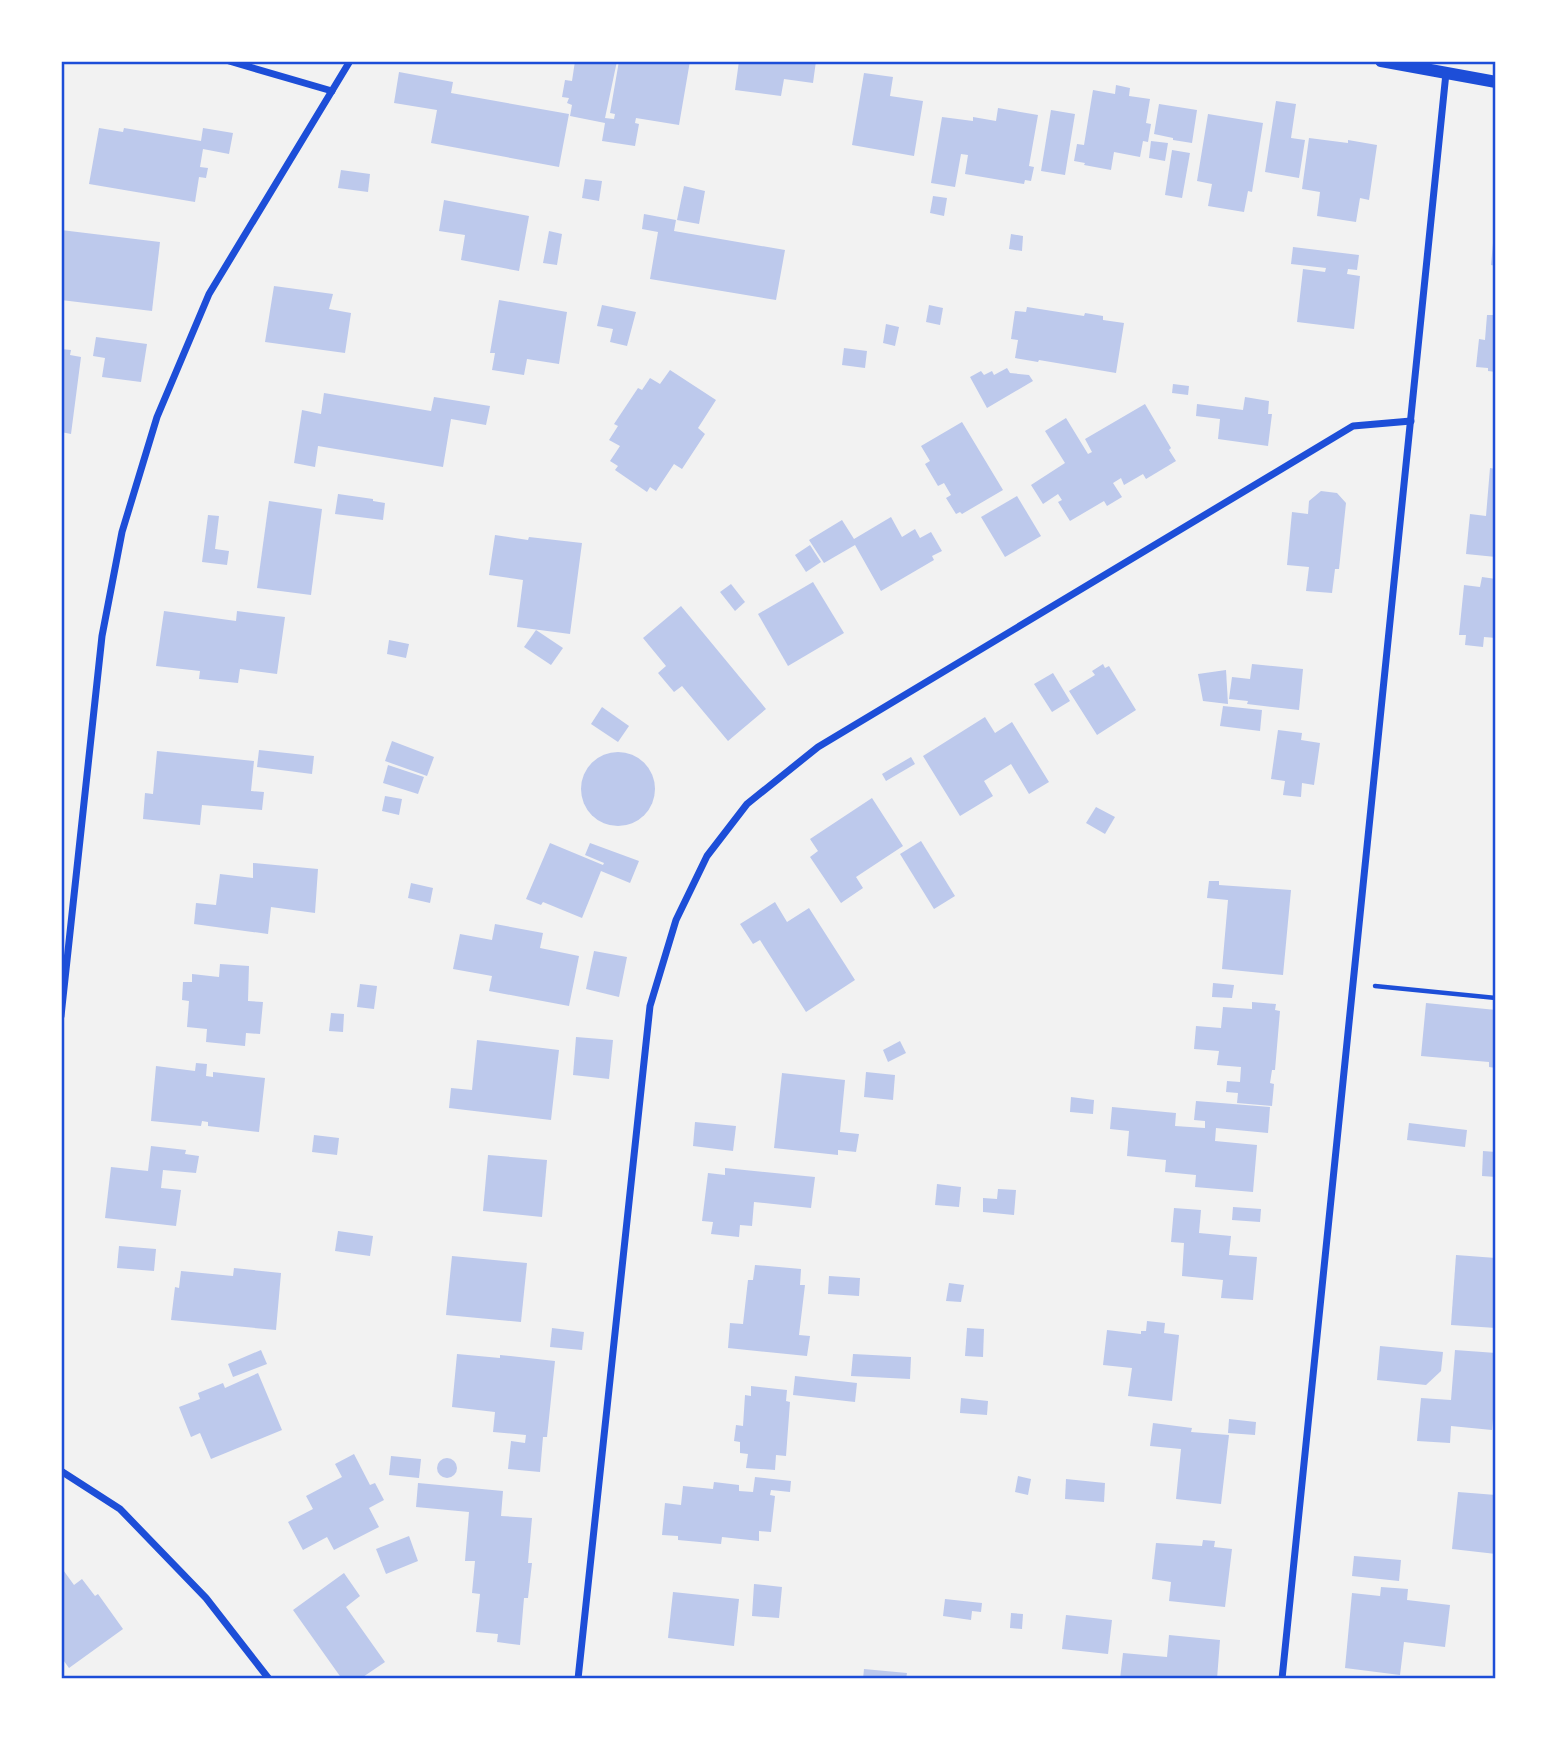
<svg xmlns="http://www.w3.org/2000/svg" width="1557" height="1740" font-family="'Roboto Serif',serif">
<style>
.building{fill:#bdc9ec}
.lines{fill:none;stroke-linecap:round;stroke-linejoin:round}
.path{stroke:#1d4ed8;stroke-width:4.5}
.minor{stroke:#1d4ed8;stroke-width:7}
.tertiary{stroke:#1d4ed8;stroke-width:12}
.neatline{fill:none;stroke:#1d4ed8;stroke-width:2.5}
</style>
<rect width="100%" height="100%" fill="#f2f2f2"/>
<!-- building -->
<g class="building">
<path d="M575,61h42l-12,57 9,1 1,-5 -5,-1 9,-52h71l-11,64 -43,-7 -1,5 4,1 -4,22 -33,-5 3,-18 -35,-7 2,-11 -5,-2 2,-5 -7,-1 3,-17 7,1z"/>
<path d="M739,61h77l-3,22 -29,-4 -3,17 -46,-6z"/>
<path d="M399,72l54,10 -2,11 118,21 -10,53 -128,-24 6,-33 -43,-7z"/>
<path d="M864,73l29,4 -3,19 33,5 -9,55 -62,-11z"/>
<path d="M1116,85l14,3 -1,8 21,3 -4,24 5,1 -3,18 -5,-1 -3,16 -26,-5 -3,18 -27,-5 1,-2 -11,-2 3,-17 7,1 9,-55 22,4z"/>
<path d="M1276,101l20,3 -5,34 14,2 -6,38 -34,-6z"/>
<path d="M1159,104l38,6 -5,33 -19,-3v-2l-19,-4z"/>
<path d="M998,108l40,7 -9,51 5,1 -3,14 -6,-1 -1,4 -59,-10 3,-19 -7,-1 -6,33 -24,-4 11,-66 31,4v-4l23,4z"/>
<path d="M1051,110l24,4 -10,61 -24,-4z"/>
<path d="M1208,114l55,9 -11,69 -4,-1 -4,21 -36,-6 4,-22 -15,-3z"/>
<path d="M99,128l24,4 1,-4 77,13 2,-13 30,5 -4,21 -26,-5 -3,18 8,1 -2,10 -7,-1 -4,25 -106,-18z"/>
<path d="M1309,138l39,5v-3l29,5 -8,55 -9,-2 -4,24 -39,-6 3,-24 -18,-3z"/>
<path d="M1151,141l17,2 -3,18 -16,-3z"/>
<path d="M1172,150l18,3 -8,45 -17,-3z"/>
<path d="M341,170l29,4 -2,18 -30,-4z"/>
<path d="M585,179l17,2 -3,20 -17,-3z"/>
<path d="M684,186l21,5 -6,33 -22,-4z"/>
<path d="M933,196l14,2 -3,18 -14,-3z"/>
<path d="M444,200l85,16 -10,55 -58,-11 4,-25 -26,-4z"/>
<path d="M644,214l32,6 -2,11 111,19 -9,50 -126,-21 8,-47 -16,-3z"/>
<path d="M61,230l99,12 -8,69 -91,-11z"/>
<path d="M549,231l13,3 -5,31 -14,-2z"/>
<path d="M1494,232h2v34l-5,-1z"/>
<path d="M1011,234l12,2 -1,15 -13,-2z"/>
<path d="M1293,247l66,8 -2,15 -9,-1 -1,5 13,2 -6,53 -57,-7 6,-53 22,3 1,-4 -35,-4z"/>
<path d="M274,286l59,8 -4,15 22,4 -6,40 -80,-11z"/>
<path d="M499,300l68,12 -8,52 -32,-5 -3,16 -32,-5 3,-17h-5z"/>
<path d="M602,305l34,7 -9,34 -17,-4 3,-13 -16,-3z"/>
<path d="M929,305l14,3 -3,17 -14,-3z"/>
<path d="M1027,307l57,9 1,-3 18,3v4l21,3 -8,50 -77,-13 -1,2 -23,-4 3,-18 -7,-1 4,-28 11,1z"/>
<path d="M1487,315h9v57l-8,-1v-3l-12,-1 3,-28 6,1z"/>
<path d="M886,324l13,3 -4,19 -12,-3z"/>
<path d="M96,337l51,7 -6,38 -39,-5 3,-19 -12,-2z"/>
<path d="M844,348l23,3 -2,17 -23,-3z"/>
<path d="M61,349l10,1 -1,5 11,2 -10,77 -10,-2z"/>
<path d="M1007,368l3,5 19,2 4,6 -46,27 -17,-31 11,-6 3,4 8,-4 2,4z"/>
<path d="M670,370l46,30 -18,28 7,6 -23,35 -8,-5 -18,27 -6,-4 -3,5 -32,-22 3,-4 -8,-5 10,-15 -11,-6 9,-14 -4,-2 24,-36 4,2 8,-12 10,6z"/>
<path d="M1173,384l16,2 -1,9 -16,-2z"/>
<path d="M324,393l107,18 3,-14 56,9 -4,19 -35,-6 -8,48 -125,-21 -3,21 -21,-4 8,-53 19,4z"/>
<path d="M1245,397l24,4 -1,13h4l-4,32 -50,-7 2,-20 -24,-3 1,-12 46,6z"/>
<path d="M1145,404l26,44 -2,2 7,11 -30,18 -3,-5 -19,11 -3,-7 -8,5 9,14 -15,9 -3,-5 -34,20 -12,-19 4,-2 -4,-6 -15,10 -12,-19 34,-22 -20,-32 21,-13 22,36 4,-2 -7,-13z"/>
<path d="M962,422l41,68 -41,24 -2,-2 -4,2 -10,-16 5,-3 -7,-12 -6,3 -13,-22 5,-3 -9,-15z"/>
<path d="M1490,468l6,1v88l-30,-3 4,-40 16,2z"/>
<path d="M1321,491l16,2 9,10 -7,66h-4l-3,24 -26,-2 3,-24 -22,-2 5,-53 16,2 1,-13z"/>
<path d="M338,494l35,5v2l12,2 -2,17 -48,-6z"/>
<path d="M1017,496l24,40 -36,21 -24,-40z"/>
<path d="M269,501l53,8 -11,86 -54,-7z"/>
<path d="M208,515l11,1 -4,33 14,2 -2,14 -25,-3z"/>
<path d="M891,517l11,20 13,-8 5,9 11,-6 11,19 -10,5 2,4 -53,31 -26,-46 -31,18 -15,-23 33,-20 12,19z"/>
<path d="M495,535l33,5 1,-3 53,6 -12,91 -53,-7 6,-47 -34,-5z"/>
<path d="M810,545l11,17 -15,10 -11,-17z"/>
<path d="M1482,577l14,2v59l-12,-1 -1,10 -18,-2 1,-10h-7l5,-50 16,2z"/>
<path d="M813,582l31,51 -56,33 -30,-52z"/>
<path d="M731,584l14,18 -10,9 -15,-19z"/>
<path d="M681,606l85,103 -38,32 -46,-55 -8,6 -16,-19 8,-7 -23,-28z"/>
<path d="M164,611l72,10 1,-10 48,6 -8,57 -37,-5 -2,14 -39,-4 1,-8 -44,-5z"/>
<path d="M536,630l27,18 -12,17 -27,-18z"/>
<path d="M389,640l20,4 -3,14 -19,-4z"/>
<path d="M1103,664l2,4 4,-2 27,44 -39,25 -28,-44 26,-16 -3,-4z"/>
<path d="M1252,664l51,5 -4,41 -52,-6 1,-3 -19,-2 3,-22 18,2z"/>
<path d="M1226,670l2,34 -25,-3 -5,-27z"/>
<path d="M1053,673l17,28 -18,11 -18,-28z"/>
<path d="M1223,706l39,4 -2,21 -40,-5z"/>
<path d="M602,707l27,19 -11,16 -27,-18z"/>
<path d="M985,717l10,16 17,-11 37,60 -20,12 -18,-30 -27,17 9,15 -33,20 -37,-60z"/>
<path d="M1278,730l24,3 -1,7 19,3 -6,42 -12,-2 -1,14 -18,-2 2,-14 -14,-2z"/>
<path d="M392,741l42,16 -7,19 -42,-15z"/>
<path d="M259,750l55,6 -2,18 -55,-7z"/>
<path d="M157,751l97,10 -3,30 13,1 -2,18 -60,-5 -2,20 -57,-6 2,-26 8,1z"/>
<circle cx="618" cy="789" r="37"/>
<path d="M911,757l4,7 -29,17 -4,-7z"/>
<path d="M388,765l36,12 -6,17 -35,-11z"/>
<path d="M385,796l17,3 -3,16 -17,-4z"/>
<path d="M872,798l31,48 -47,31 7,11 -22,15 -31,-46 8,-6 -8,-12z"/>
<path d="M1096,807l19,10 -10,17 -19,-11z"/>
<path d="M921,841l34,55 -21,13 -34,-55z"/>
<path d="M550,843l53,22 1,-2 -19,-8 5,-12 49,18 -9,22 -29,-12 -19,47 -39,-16 -2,3 -15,-6z"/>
<path d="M253,863l65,6 -3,44 -44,-6 -3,27 -74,-10 2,-21 20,2 4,-31 33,4z"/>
<path d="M1209,881h10v4l72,5 -8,85 -61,-6 6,-69 -21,-2z"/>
<path d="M411,883l22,5 -3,15 -22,-5z"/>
<path d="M775,902l12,20 22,-14 46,72 -49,32 -46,-72 -7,4 -13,-20z"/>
<path d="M495,924l48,9 -3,15 39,8 -10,50 -80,-15 3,-15 -39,-7 7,-35 32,6z"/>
<path d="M594,951l33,6 -8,40 -33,-8z"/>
<path d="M220,964l29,2 -1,35 15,1 -3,32 -14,-1 -1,13 -39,-4 1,-13 -20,-2 2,-26 -7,-1 1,-18h9v-8l27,3z"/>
<path d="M1213,983l21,2 -2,13 -20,-1z"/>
<path d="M360,984l17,2 -3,23 -17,-2z"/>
<path d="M1252,1002l24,2 -1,6 5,1 -5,59h-3l-2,13 4,1 -2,22 -35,-3 1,-10 -12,-1 1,-11 13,1 1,-15 -24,-2 2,-14 -25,-2 2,-23 25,2 2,-21 29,2z"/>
<path d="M1426,1003l70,7v58l-7,-1v-5l-68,-6z"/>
<path d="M331,1013l13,1 -1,18 -14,-1z"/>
<path d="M576,1037l37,3 -4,39 -36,-4z"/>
<path d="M477,1040l82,10 -8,70 -102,-12 2,-20 21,2z"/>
<path d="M900,1041l6,12 -18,9 -5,-12z"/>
<path d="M196,1063l11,1 -1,12 7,1v-5l52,6 -6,54 -51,-6v-4l-6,-1 -1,5 -50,-5 5,-55 39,5z"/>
<path d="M866,1072l29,3 -2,25 -29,-3z"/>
<path d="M782,1073l63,7 -5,52 19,2 -3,18 -18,-2v5l-64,-7z"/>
<path d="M1071,1097l23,3 -1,14 -23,-2z"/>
<path d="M1196,1101l74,6 -2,26 -52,-5 -1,13 42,4 -4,47 -58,-5 1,-12 -31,-3 1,-12 -39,-4 2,-25 -19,-2 2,-22 64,6 -1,13 30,2v-7l-11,-1z"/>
<path d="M695,1122l41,4 -3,25 -40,-5z"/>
<path d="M1409,1123l58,7 -2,17 -58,-7z"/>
<path d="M314,1135l25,3 -2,17 -25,-3z"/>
<path d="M151,1146l35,4 -1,4 14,2 -3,17 -33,-3 -2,18 20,2 -5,36 -71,-8 6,-51 37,4z"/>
<path d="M1483,1151l13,1v25l-14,-1z"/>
<path d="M488,1155l59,5 -5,57 -59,-6z"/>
<path d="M725,1168l90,9 -4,31 -57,-6 -2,24 -12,-1 -1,12 -28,-3 2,-12 -11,-1 6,-48 17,2z"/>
<path d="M937,1184l24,3 -2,20 -24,-2z"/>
<path d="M998,1189l18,1 -2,25 -31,-3v-14l14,1z"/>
<path d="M1233,1207l28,2 -1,13 -28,-2z"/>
<path d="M1174,1208l27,2 -2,23 32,3 -2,19 28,2 -4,43 -32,-2 2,-18 -41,-4 2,-33 -13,-1z"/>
<path d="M338,1231l35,5 -3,20 -35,-5z"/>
<path d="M119,1246l37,3 -2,22 -37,-3z"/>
<path d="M1456,1255l40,3v70l-45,-3z"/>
<path d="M452,1256l75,7 -6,59 -75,-7z"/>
<path d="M755,1265l46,4 -1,16h5l-6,50 11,1 -3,20 -79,-8 2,-25 13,1 5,-44h5z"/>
<path d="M234,1268l47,5 -5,57 -105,-10 4,-33 4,1 2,-17 52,5z"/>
<path d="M829,1276l31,2 -1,18 -31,-2z"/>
<path d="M949,1283l15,2 -3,17 -15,-1z"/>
<path d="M1147,1321l18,2 -1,10 15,2 -7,66 -44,-5 4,-28 -29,-3 4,-35 34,4v-3h5z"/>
<path d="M552,1328l32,4 -2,18 -32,-3z"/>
<path d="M967,1328l17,1 -1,28 -18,-1z"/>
<path d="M1380,1346l63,6 -2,19 -15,14 -49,-5z"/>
<path d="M261,1350l6,14 -34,13 -5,-13z"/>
<path d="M1455,1350l41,3 -2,27h2v4l-4,46 -41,-4 -1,17 -33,-2 4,-43 30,2z"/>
<path d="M457,1354l43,4v-3l55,6 -8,76h-4l-3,35 -32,-3 3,-28 14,2 1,-8 -33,-3 2,-20 -43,-5z"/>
<path d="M853,1354l58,3 -1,22 -59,-3z"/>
<path d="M258,1373l24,57 -71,29 -11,-26 -9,4 -12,-30 21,-8 -2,-6 25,-10 2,5z"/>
<path d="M795,1376l62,7 -2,19 -62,-7z"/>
<path d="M751,1386l36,4 -1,11 4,1 -4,54 -10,-1 -1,15 -29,-2 2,-14 -8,-1v-11l-6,-1 2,-16 7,1 2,-31 6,1z"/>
<path d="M961,1398l27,3 -1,14 -27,-2z"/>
<path d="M1229,1419l27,3 -1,13 -27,-2z"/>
<path d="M1153,1423l39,5 -1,4 38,3 -8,69 -45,-5 5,-50 -31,-3z"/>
<path d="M354,1454l16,31 5,-2 9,17 -15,8 10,19 -45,23 -7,-13 -24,13 -15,-28 25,-13 -7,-13 36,-19 -7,-13z"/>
<path d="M391,1456l30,3 -2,19 -30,-3z"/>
<circle cx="447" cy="1468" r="10"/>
<path d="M1018,1476l13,3 -3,16 -13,-3z"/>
<path d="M755,1477l36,4 -1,11 -19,-2 -1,5 5,1 -4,36 -12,-1v10l-37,-4 -1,7 -43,-4v-4l-16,-1 3,-32 16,2 2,-19 30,3 1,-7 25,3v6l14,1z"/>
<path d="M1066,1479l39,4 -1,19 -39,-3z"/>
<path d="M418,1483l85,8 -2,25 31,2 -4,45h4l-4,35h-4l-4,47 -23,-3 1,-8 -22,-2 4,-38 -8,-1 3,-32h-10l4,-49 -53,-5z"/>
<path d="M1458,1492l38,3v59l-44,-5z"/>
<path d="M409,1536l9,25 -32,13 -10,-25z"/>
<path d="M1203,1540l12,1 -1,6 18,2 -7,58 -56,-6 2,-19 -19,-3 4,-36 46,3z"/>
<path d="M1354,1556l47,4 -2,21 -47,-5z"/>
<path d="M61,1567l13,18 8,-6 13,17 3,-2 25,35 -54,39 -8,-11z"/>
<path d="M344,1573l16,23 -14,11 39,55 -25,17h-18l-49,-69z"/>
<path d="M754,1584l28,3 -3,31 -27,-2z"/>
<path d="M1381,1587l27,2 -1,11 43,5 -5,42 -41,-5 -4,33 -55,-7 7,-75 28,3z"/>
<path d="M673,1592l66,7 -5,47 -66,-8z"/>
<path d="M945,1599l37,4 -1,9 -9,-1 -1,9 -28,-4z"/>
<path d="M1011,1613l12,1 -1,15 -12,-1z"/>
<path d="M1066,1615l46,5 -4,34 -46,-5z"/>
<path d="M1169,1635l51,5 -3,39h-97l3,-26 44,4z"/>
<path d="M864,1669l43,4 -1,6h-43z"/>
</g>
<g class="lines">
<!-- path -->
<path class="path" d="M1375,986l121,12"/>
<!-- minor -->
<g class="minor">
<path d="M229,61l103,30"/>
<path d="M61,1016l41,-380 20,-104 35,-115 52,-123 141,-233"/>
<path d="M61,1471l59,38 86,89 63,81"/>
<path d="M578,1679l72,-673 26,-86 31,-64 40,-52 71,-57 535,-321 58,-5"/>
<path d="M1282,1679l164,-1606"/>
</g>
<!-- tertiary -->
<path class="tertiary" d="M1381,61l115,21"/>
</g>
<!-- border -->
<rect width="1557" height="1740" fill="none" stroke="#ffffff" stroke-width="126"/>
<rect x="63" y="63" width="1431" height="1614" class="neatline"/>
</svg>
